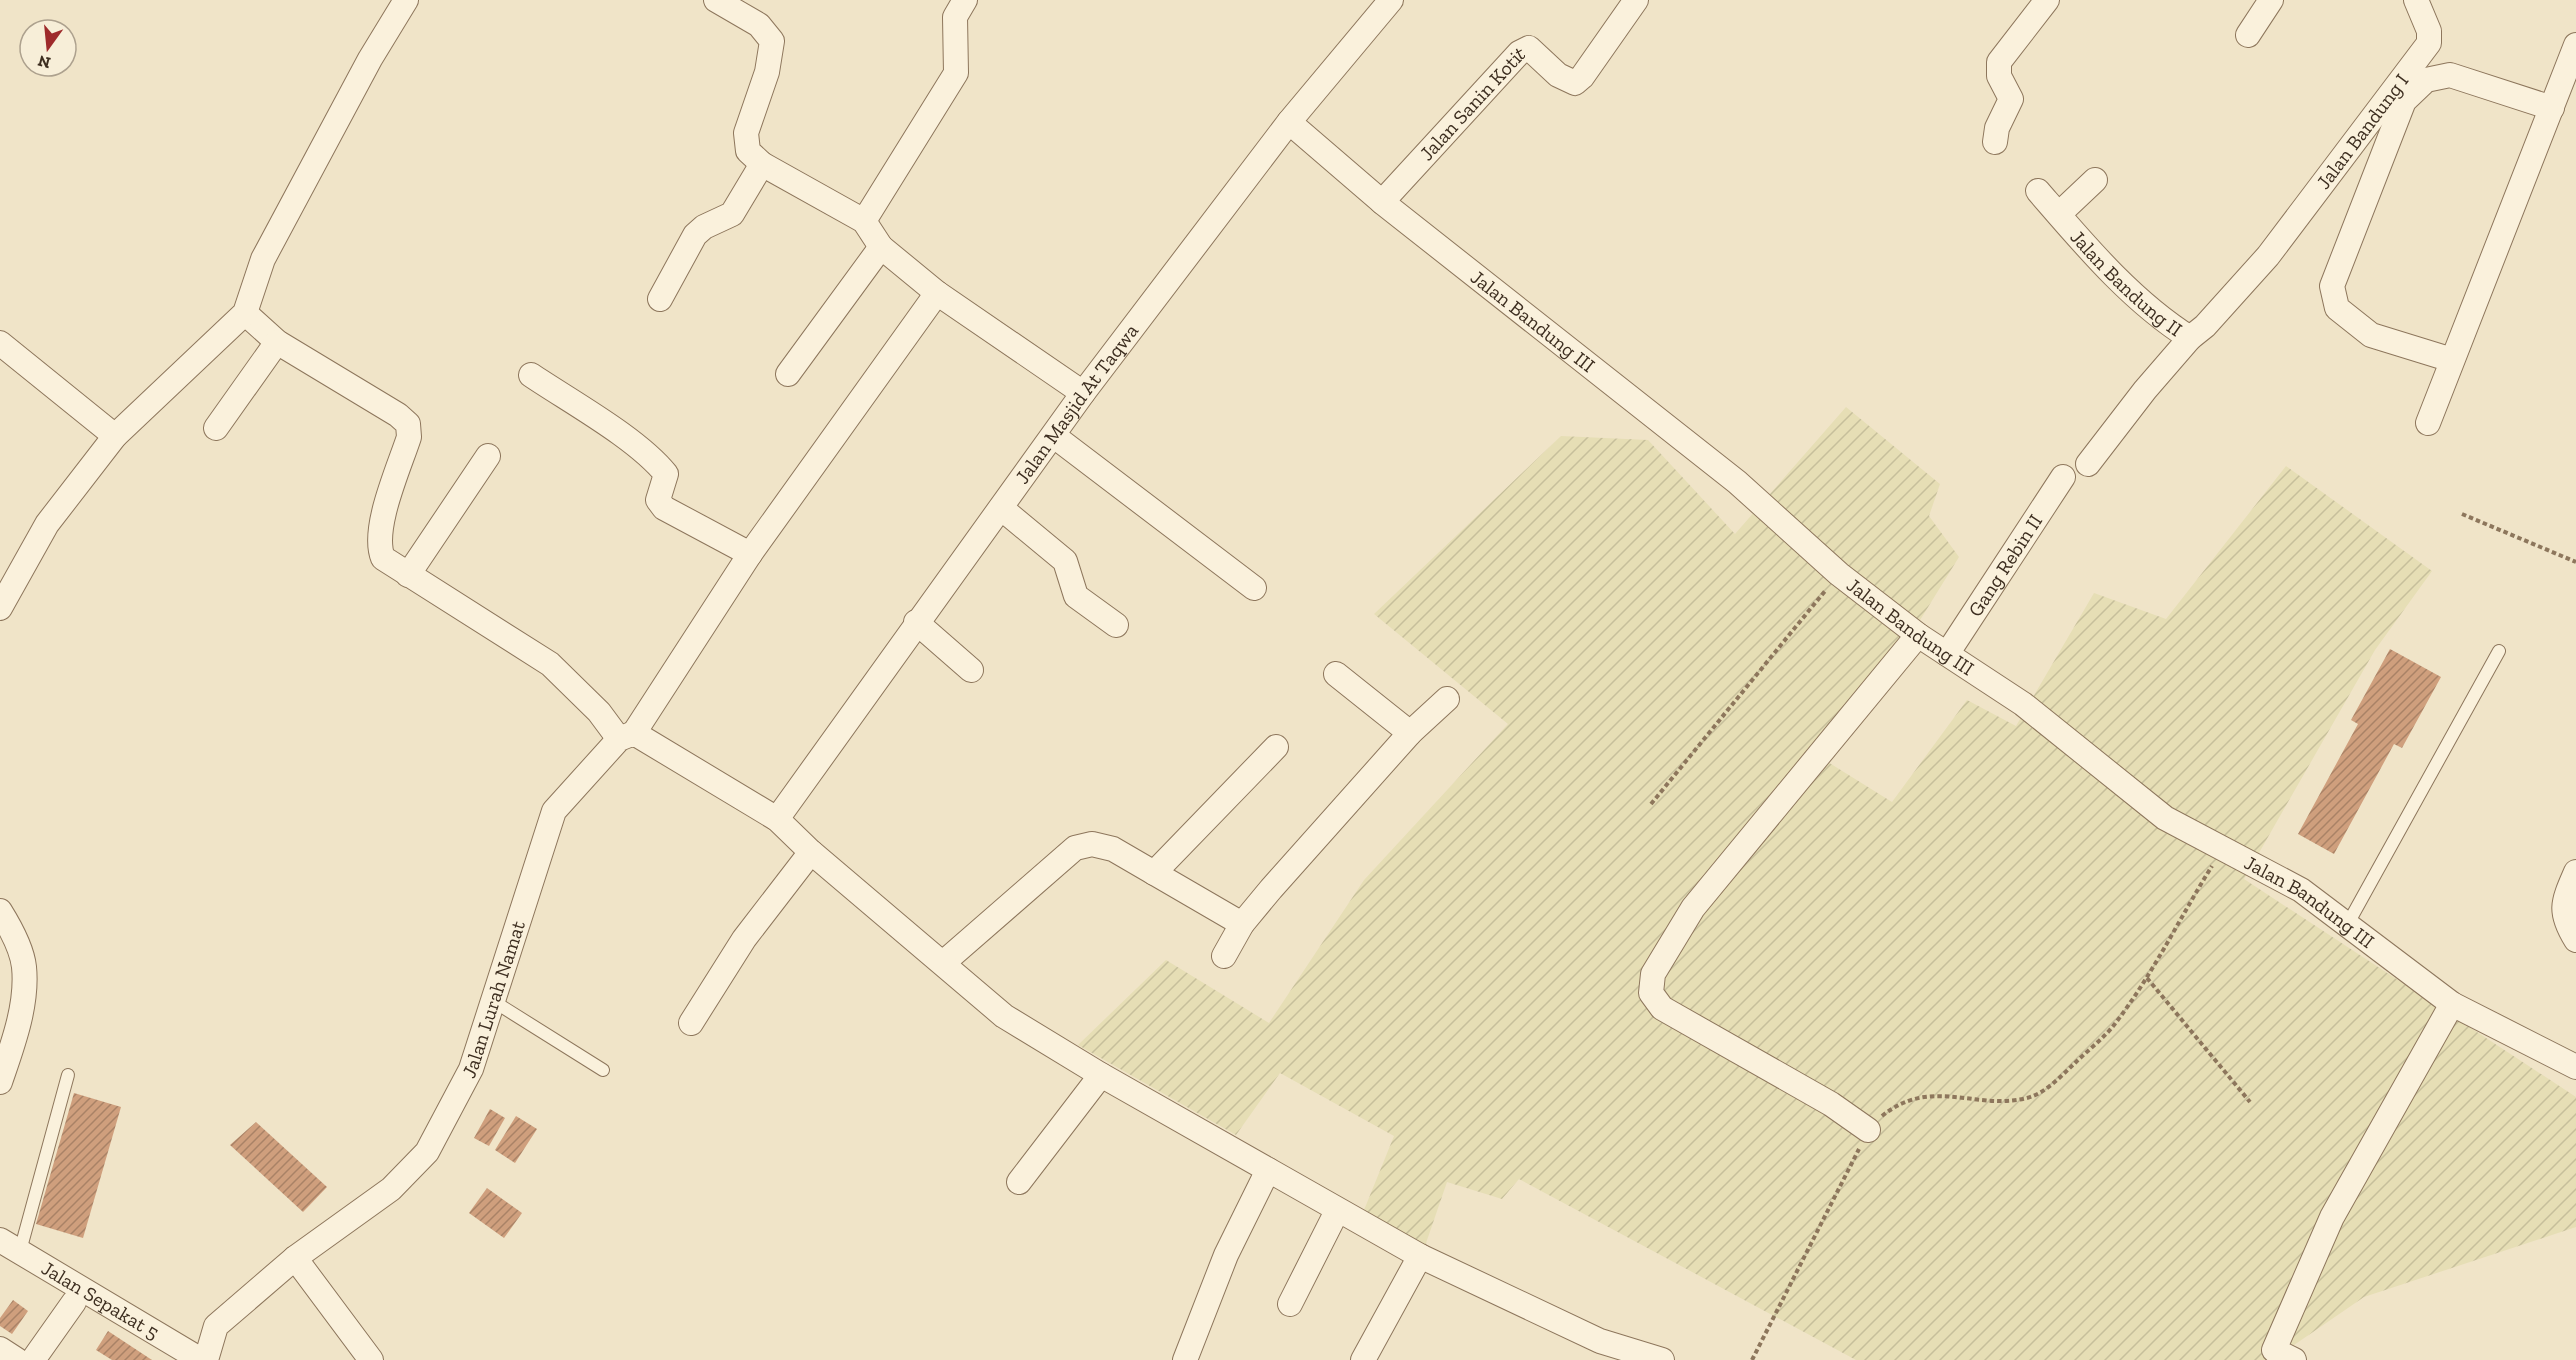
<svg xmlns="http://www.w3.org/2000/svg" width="2576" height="1360" font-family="'Zilla Slab',serif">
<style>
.farmland{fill:url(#farmland-furrows)}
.building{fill:url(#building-hatch)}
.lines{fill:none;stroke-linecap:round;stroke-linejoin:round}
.lane-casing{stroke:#8d765c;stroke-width:14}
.street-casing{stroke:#8d765c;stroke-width:26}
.path{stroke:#8d765c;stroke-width:4;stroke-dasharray:4.5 3;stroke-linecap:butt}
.lane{stroke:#faf1dc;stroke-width:12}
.street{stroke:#faf1dc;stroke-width:24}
.labels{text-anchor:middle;stroke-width:5;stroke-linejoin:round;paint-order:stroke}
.street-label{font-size:20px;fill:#3d2e20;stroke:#f7eed8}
</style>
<defs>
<pattern id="farmland-furrows" width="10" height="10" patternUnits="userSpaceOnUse" patternTransform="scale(1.5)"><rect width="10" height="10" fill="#e6deb5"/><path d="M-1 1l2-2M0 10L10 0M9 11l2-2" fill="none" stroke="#c6bf9b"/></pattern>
<pattern id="building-hatch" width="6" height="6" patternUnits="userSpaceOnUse" patternTransform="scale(1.5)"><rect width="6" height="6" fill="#cf9f7d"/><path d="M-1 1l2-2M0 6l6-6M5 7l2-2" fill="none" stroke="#a98266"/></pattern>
</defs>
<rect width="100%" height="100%" fill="#f0e4c8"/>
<!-- farmland -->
<path class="farmland" d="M1846,407l94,77 -11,32 30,41 -55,89 -81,113 69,43 75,-102 49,26 78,-133 72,26 120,-153 146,105 -57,79 -131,229 332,218v130l-212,70 -92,63h-416l-337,-181 -17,20 -55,-17 -22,64 -63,-31 32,-79 -114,-63 -44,62 -158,-90 88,-85 103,63 95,-143 144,-156 -134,-110 187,-178 87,4 87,94z"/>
<!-- building -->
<g class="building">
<path d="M2390,649l51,28 -39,71 -8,-4 -60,110 -36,-20 60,-110 -7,-4z"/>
<path d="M74,1093l47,14 -38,131 -47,-14z"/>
<path d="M490,1109l15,9 -16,28 -15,-8z"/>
<path d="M516,1116l21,13 -22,34 -20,-13z"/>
<path d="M256,1122l71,65 -24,25 -73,-67z"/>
<path d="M487,1188l35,25 -18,25 -35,-25z"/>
<path d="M13,1300l15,11 -16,23 -12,-8v-8z"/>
<path d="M108,1331l44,29h-40l-16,-10z"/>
</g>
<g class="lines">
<!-- lane casing -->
<g class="lane-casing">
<g id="lane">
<path d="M2346,927l153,-276"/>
<path d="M493,1001l110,69"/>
<path d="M20,1251l48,-176"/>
</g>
</g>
<!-- street casing -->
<g class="street-casing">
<g id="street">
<path d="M716,0l43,25 13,16 -5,31 -21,61 2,18 14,13 102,57 17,26 56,46 146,100"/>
<path d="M2248,35l23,-35"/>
<path id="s1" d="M1289,122l93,80 355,280 102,92 79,61 105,69 142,114 136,72 151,114 124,63"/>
<path d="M1995,142l2,-14 14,-29 -12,-23v-14l48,-62"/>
<path id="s2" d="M2038,191c45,52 93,110 152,147l15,-12 63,-70 161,-213v-12l-13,-31"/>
<path id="s3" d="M1382,202l137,-149 10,-5 29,27 17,8 7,-6 54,-77"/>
<path d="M2059,214l36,-34"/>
<path d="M864,221l92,-148 -1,-56 10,-17"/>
<path d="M660,299l35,-64 9,-8 28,-13 30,-50"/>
<path d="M245,313l32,29 121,73 10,9 1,13c-10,31 -38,92 -26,121l167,106 49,48 20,27"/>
<path d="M0,343l115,93"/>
<path d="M2452,360l-81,-25 -34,-27 -5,-22 72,-185 22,-21 24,-5 102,33"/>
<path d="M788,374l93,-127"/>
<path d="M531,375c40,27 106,63 135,99l-8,26 6,8 86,46"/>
<path d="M2428,423l148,-378"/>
<path d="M216,428l61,-86"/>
<path d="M1054,436l200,152"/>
<path d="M2088,464l57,-74 45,-52"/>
<path d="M1001,508l64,53 11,35 40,29"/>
<path d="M408,575l80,-119"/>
<path d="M0,608l47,-84 68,-88 130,-123 18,-54 107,-200 36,-59"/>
<path d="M916,622l55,48"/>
<path id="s4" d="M1947,654l116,-177"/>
<path d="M1336,674l74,59"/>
<path d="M634,733l116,-179 187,-261"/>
<path id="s5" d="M777,819l306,-426 206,-271 102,-122"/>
<path d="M2576,872c-13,30 -18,39 0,68"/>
<path d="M1154,873l122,-126"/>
<path d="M0,911c10,16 22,37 24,56 4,38 -12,80 -24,115"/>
<path d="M1224,956l18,-32 29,-35 139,-156 37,-34"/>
<path d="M943,963l132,-115 17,-4 21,5 129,75"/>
<path d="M691,1023l53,-84 67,-87"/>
<path d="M1868,1130l-37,-26 -169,-96 -11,-15 2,-19 40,-66 225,-273"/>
<path d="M1019,1182l82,-107"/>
<path id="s6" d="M0,1240l201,120"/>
<path d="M295,1258l76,102"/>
<path d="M1290,1304l47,-93"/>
<path d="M0,1349l17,11"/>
<path d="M33,1360l41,-58"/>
<path id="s7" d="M206,1360l10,-34 79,-68 96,-69 36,-37 44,-83 83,-258 65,-72 15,-6 143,86 34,33 193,164 97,59 319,181 180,85 62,19"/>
<path d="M1185,1360l41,-105 42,-85"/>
<path d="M1363,1360l57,-104"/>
<path d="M2294,1360l-20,-10 58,-133 120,-213"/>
</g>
</g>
<!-- path -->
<g class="path">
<path d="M2462,514l114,48"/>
<path d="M1651,804l174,-213"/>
<path d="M2147,978l103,124"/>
<path d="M1882,1116c49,-40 94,-5 145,-18 19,-5 34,-22 48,-35 12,-12 28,-24 39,-38 38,-49 65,-106 98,-159"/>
<path d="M1752,1360l107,-211"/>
</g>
<!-- lane -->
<use href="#lane" class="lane"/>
<!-- street -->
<use href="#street" class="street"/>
</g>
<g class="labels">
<!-- street labels -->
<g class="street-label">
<text dy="7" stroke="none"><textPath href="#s3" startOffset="134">Jalan Sanin Kotit</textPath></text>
<text dy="7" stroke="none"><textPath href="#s2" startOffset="482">Jalan Bandung I</textPath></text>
<text dy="7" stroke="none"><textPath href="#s2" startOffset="128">Jalan Bandung II</textPath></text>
<text dy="7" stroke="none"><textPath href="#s1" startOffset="315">Jalan Bandung III</textPath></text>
<text dy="7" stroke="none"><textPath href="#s5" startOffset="512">Jalan Masjid At Taqwa</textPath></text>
<text dy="7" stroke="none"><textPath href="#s4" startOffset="106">Gang Rebin II</textPath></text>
<text dy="7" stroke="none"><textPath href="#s1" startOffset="801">Jalan Bandung III</textPath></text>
<text dy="7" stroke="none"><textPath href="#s1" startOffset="1287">Jalan Bandung III</textPath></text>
<text dy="7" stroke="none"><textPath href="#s7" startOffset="477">Jalan Lurah Namat</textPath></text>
<text dy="7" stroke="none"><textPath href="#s6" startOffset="117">Jalan Sepakat 5</textPath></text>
</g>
</g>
<!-- north arrow -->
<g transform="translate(48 48) rotate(195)"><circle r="28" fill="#f7eed8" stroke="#ada18e" stroke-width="1.5"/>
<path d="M0-4.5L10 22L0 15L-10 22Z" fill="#9e2a2b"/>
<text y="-9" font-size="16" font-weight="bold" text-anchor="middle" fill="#3d2e20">N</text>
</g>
</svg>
